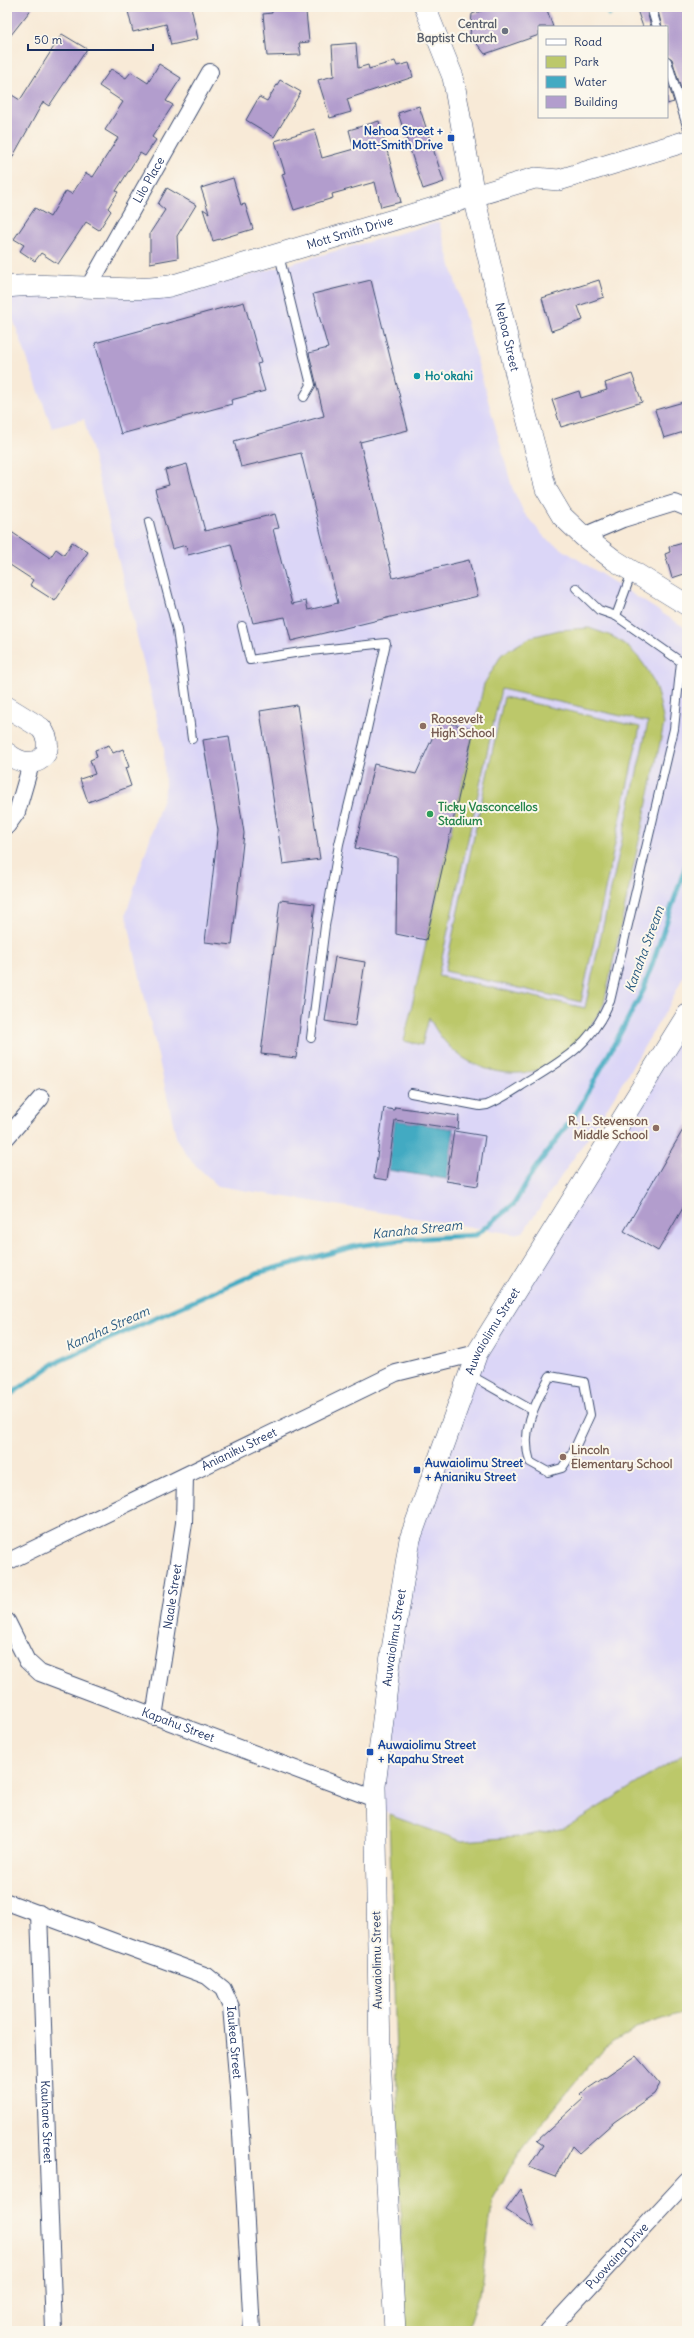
<svg xmlns="http://www.w3.org/2000/svg" width="694" height="2338" font-family="Delius,sans-serif">
<style>
.built{fill:#dbd6f7}
.green{fill:#bcc86a;stroke:#6c7c64;fill-rule:evenodd}
.water{fill:#42aac2;stroke:#2e6c90}
.lines{fill:none;stroke-linecap:round;stroke-linejoin:round}
.stream{stroke:#42aac2;stroke-width:5}
.building{fill:#b29dcd}
.service-casing{stroke:#3c4b70;stroke-width:10}
.minor-casing{stroke:#3c4b70;stroke-width:18}
.tertiary-casing{stroke:#3c4b70;stroke-width:22}
.service{stroke:#fff;stroke-width:8}
.minor{stroke:#fff;stroke-width:16}
.tertiary{stroke:#fff;stroke-width:21}
.worship-dot{fill:#6b7280;stroke:#fbf7ec;stroke-width:1.5}
.transit-dot{fill:#1a4fb4;stroke:#fbf7ec;stroke-width:1.5}
.culture-dot{fill:#0f9aa8;stroke:#fbf7ec;stroke-width:1.5}
.education-dot{fill:#8d6e63;stroke:#fbf7ec;stroke-width:1.5}
.leisure-dot{fill:#2e9e5b;stroke:#fbf7ec;stroke-width:1.5}
.labels{text-anchor:middle;stroke-width:4;stroke-linejoin:round;paint-order:stroke}
.worship-label{font-size:12px;font-weight:bold;fill:#5b616d;stroke:#fbf7ec;text-anchor:end}
.transit-label{font-size:12px;font-weight:bold;fill:#164399;stroke:#fbf7ec;text-anchor:start}
.street-label{font-size:12px;fill:#1b2f5e;stroke:#fbf7ec}
.culture-label{font-size:12px;font-weight:bold;fill:#0d838f;stroke:#fbf7ec;text-anchor:start}
.education-label{font-size:12px;font-weight:bold;fill:#785e54;stroke:#fbf7ec;text-anchor:start}
.leisure-label{font-size:12px;font-weight:bold;fill:#27864d;stroke:#fbf7ec;text-anchor:start}
.water-label{font-size:13px;font-style:italic;fill:#295a81;stroke:#fbf7ec}
</style>
<rect width="100%" height="100%" fill="#fbf7ec"/>
<filter id="ink" filterUnits="userSpaceOnUse"><feTurbulence type="fractalNoise" baseFrequency=".025" numOctaves="2"/><feDisplacementMap in="SourceGraphic" scale="8" xChannelSelector="R" yChannelSelector="G"/><feConvolveMatrix kernelMatrix="1 2 1 2 8 2 1 2 1" color-interpolation-filters="sRGB"/></filter>
<filter id="wash" filterUnits="userSpaceOnUse"><feTurbulence type="fractalNoise" baseFrequency=".012" numOctaves="4" result="noise"/><feDisplacementMap in="SourceGraphic" scale="16" xChannelSelector="R" yChannelSelector="G"/><feGaussianBlur stdDeviation="0.9" result="paint"/><feColorMatrix in="noise" values="0 0 0 0 0 0 0 0 0 0 0 0 0 0 0 0 0 1.4 0 .05"/><feComposite in="paint" operator="in"/></filter>
<g filter="url(#wash)">
<rect width="100%" height="100%" fill="#f8ead7"/>
<!-- built -->
<g class="built">
<path d="M439,222l73,265 12,26 22,26 141,90v339l-17,36 -69,114 -78,114 -9,2 -296,-48 -26,-24 -15,-22 -51,-226 39,-123 -1,-44 -80,-328 -32,9 -45,-126v-6l19,-2 149,2z"/>
<path d="M687,1024v728l-122,76 -47,9 -56,4 -73,-26 -14,-16 35,-260 67,-186z"/>
</g>
<!-- green -->
<g class="green">
<path d="M589,628c10,4 23,7 31,13 31,22 38,48 44,83l-60,280c-12,20 -24,39 -42,53 -28,23 -71,20 -100,0 -15,-10 -26,-25 -33,-40l-7,28 -18,-4 80,-357 18,-30 29,-17 28,-7zM501,689l147,33 -63,286 -147,-32z"/>
<path d="M504,697l136,30 -59,275 -136,-31z"/>
<path d="M687,1752v259l-51,17 -33,21 -79,96 -31,53 -13,96 -13,37h-63l-15,-516 73,26 56,-4 47,-9z"/>
</g>
<!-- water -->
<path class="water" d="M395,1120l59,9 -7,50 -59,-9z"/>
<g class="lines">
<!-- stream -->
<g class="stream">
<path d="M607,7l2,7"/>
<path d="M7,1397l48,-34 202,-90 99,-27 54,-7 66,-4 38,-31 20,-34 45,-61 64,-118 44,-129"/>
</g>
</g>
<g id="blocks">
<!-- building -->
<g class="building">
<path d="M7,7h26l-26,33z"/>
<path d="M127,7h64l7,32 -27,6 -5,-21 -33,8z"/>
<path d="M272,7h26l1,5h7l3,30 -10,1 2,12 -34,1 -4,-42 9,-1z"/>
<path d="M493,7h53l7,20h-14v8l-54,19 -15,-19 2,-21z"/>
<path d="M636,7h10l5,20h-8z"/>
<path d="M657,7h30v91l-3,1 -12,-40 -5,-3v-29h-5z"/>
<path d="M62,34l25,15 -38,57 -6,-4 -36,65v-75l13,8z"/>
<path d="M356,43l2,25 10,-3 1,4 26,-8 2,5 12,-3 4,14 -66,22 4,13 -21,6 -12,-38 16,-4 -2,-31z"/>
<path d="M159,64l22,14 -15,23 7,4 -21,32 4,3 -11,16 -5,-3 -24,38 2,1 -10,16 3,3 -12,19 -13,-8 -28,42 -17,-11 -6,8 -15,-10 4,-6 -10,-6 21,-31 15,9 16,-26 6,3 14,-21 7,4 25,-39 -13,-8 18,-28 -24,-16 12,-17 15,9 5,-6 17,11z"/>
<path d="M280,80l21,12 -27,45 -28,-17 13,-23 8,4z"/>
<path d="M667,80l7,22 -7,2z"/>
<path d="M419,106l25,76 -21,7 -25,-76z"/>
<path d="M379,121l22,81 -20,5 -6,-25 -43,12 1,4 -39,12 -12,-36 3,-1 -10,-32 39,-12 8,29 32,-9 -5,-19z"/>
<path d="M233,178l8,27 4,-1 8,25 -40,12 -10,-32 6,4 -8,-25z"/>
<path d="M167,188l29,17 -19,31 1,22 -28,5v-30l15,-23 -7,-6z"/>
<path d="M371,280l37,150 -48,12 33,136 76,-18 9,36 -187,45 -6,-24 -32,6 -22,-79 -43,11 -2,-10 -14,4 -17,-60 14,-4 -4,-15 22,-6 18,67 70,-17 4,14 -6,1 19,75 14,-3 2,9 30,-7 -37,-150 -60,14 -7,-26 90,-25 -15,-63 19,-5 -15,-54z"/>
<path d="M599,280l5,17 -26,9 5,14 -32,11 -9,-33z"/>
<path d="M244,302l17,61 -4,1 8,27 -34,9 1,4 -111,30 -26,-91z"/>
<path d="M632,374l10,28 -81,25 -9,-27 27,-9 2,7 26,-8 -2,-7z"/>
<path d="M687,401v30l-23,7 -9,-28z"/>
<path d="M7,529l43,29 6,-9 8,6 8,-13 16,10 -33,49 -25,-16 3,-5 -26,-17z"/>
<path d="M683,543l4,12v18l-15,5 -7,-24 5,-2 -1,-5z"/>
<path d="M297,705l23,154 -37,5 -23,-153z"/>
<path d="M440,721l34,8 -48,211 -30,-6 1,-77 -42,-9 19,-84 42,10z"/>
<path d="M229,736l15,97 -12,112 -27,-3 13,-112 -15,-90z"/>
<path d="M109,745l4,8 10,-4 6,18 -4,1 6,18 -43,16 -8,-23 15,-5 -5,-14 7,-3 -2,-7z"/>
<path d="M280,900l35,4 -19,154 -35,-4z"/>
<path d="M335,957l30,5 -10,64 -30,-5z"/>
<path d="M395,1107l64,9 -1,13 -63,-9 -8,60 -13,-2 10,-70 10,2z"/>
<path d="M687,1123v78l-29,50 -34,-20z"/>
<path d="M454,1131l31,5 -7,50 -32,-5z"/>
<path d="M636,2056l24,28 -6,10 -40,28 -35,31 -7,-7 -17,31 -26,-10 14,-22 -6,-4 47,-43 -4,-4z"/>
<path d="M521,2189l13,39 -28,-18z"/>
</g>
</g>
</g>
<g filter="url(#ink)">
<use href="#blocks" fill-opacity="0" stroke="#3c4b70" stroke-width="1"/>
<g class="lines">
<!-- service casing -->
<g class="service-casing">
<g id="service">
<path d="M651,7l6,20"/>
<path d="M667,61l20,65"/>
<path d="M279,255l32,130 -7,12"/>
<path d="M149,522l28,108 15,109"/>
<path d="M632,572l-16,44 71,50"/>
<path d="M576,588l23,22 17,6"/>
<path d="M242,626l8,34 51,-8 85,-9 -23,104 -24,97 -14,82 -14,112"/>
<path d="M411,1093l69,13 7,-1c15,-6 29,-16 42,-24 38,-23 63,-38 81,-80l64,-272 7,-67"/>
<path d="M470,1375l62,35"/>
<path d="M550,1376l34,6 6,33 -17,37 -11,16 -14,4 -18,-10c-10,-32 5,-58 20,-86z"/>
</g>
</g>
<!-- minor casing -->
<g class="minor-casing">
<g id="minor">
<path id="s1" d="M88,288l122,-216"/>
<path d="M583,536l40,-17 52,-16 12,5"/>
<path d="M7,826l10,-14 14,-48"/>
<path d="M7,1137l34,-39"/>
<path id="s2" d="M7,1562l389,-189 81,-20"/>
<path id="s3" d="M7,1621l20,40 13,12 335,126"/>
<path id="s4" d="M154,1717l30,-194 1,-47"/>
<path id="s5" d="M7,1902l200,74 16,13 8,18 8,91 13,233"/>
<path id="s6" d="M39,1913l15,418"/>
<path id="s7" d="M548,2331l139,-150"/>
</g>
</g>
<!-- tertiary casing -->
<g class="tertiary-casing">
<g id="tertiary">
<path id="s8" d="M425,7l28,70 21,119 47,200 25,93 16,27 21,20 31,24 73,45"/>
<path id="s9" d="M7,287c54,-6 109,7 163,-1l365,-108 24,2 128,-39"/>
<path d="M7,707l34,21c19,25 -7,48 -34,25"/>
<path id="s10" d="M395,2331l-15,-275 -5,-270 15,-124 20,-123 67,-186 210,-338"/>
</g>
</g>
<!-- service -->
<use href="#service" class="service"/>
<!-- minor -->
<use href="#minor" class="minor"/>
<!-- tertiary -->
<use href="#tertiary" class="tertiary"/>
</g>
</g>
<!-- markers -->
<circle class="worship-dot" cx="505" cy="31" r="4"/>
<g class="transit-dot">
<rect x="447" y="134" width="8" height="8" rx="2"/>
<rect x="413" y="1466" width="8" height="8" rx="2"/>
<rect x="366" y="1748" width="8" height="8" rx="2"/>
</g>
<circle class="culture-dot" cx="417" cy="376" r="4"/>
<g class="education-dot">
<circle cx="423" cy="726" r="4"/>
<circle cx="656" cy="1128" r="4"/>
<circle cx="563" cy="1457" r="4"/>
</g>
<circle class="leisure-dot" cx="430" cy="814" r="4"/>
<g class="labels">
<!-- worship labels -->
<g class="worship-label">
<text x="497" y="28">Central<tspan x="497" dy="14">Baptist Church</tspan></text>
</g>
<!-- transit labels -->
<g class="transit-label">
<text x="443" y="135" text-anchor="end">Nehoa Street +<tspan x="443" dy="14">Mott-Smith Drive</tspan></text>
<text x="425" y="1467">Auwaiolimu Street<tspan x="425" dy="14">+ Anianiku Street</tspan></text>
<text x="378" y="1749">Auwaiolimu Street<tspan x="378" dy="14">+ Kapahu Street</tspan></text>
</g>
<!-- street labels -->
<g class="street-label">
<text dy="4" stroke="none"><textPath href="#s1" startOffset="124">Lilo Place</textPath></text>
<text dy="4" stroke="none"><textPath href="#s9" startOffset="351">Mott Smith Drive</textPath></text>
<text dy="4" stroke="none"><textPath href="#s8" startOffset="341">Nehoa Street</textPath></text>
<text dy="4" stroke="none"><textPath href="#s10" startOffset="1019">Auwaiolimu Street</textPath></text>
<text dy="4" stroke="none"><textPath href="#s2" startOffset="258">Anianiku Street</textPath></text>
<text dy="4" stroke="none"><textPath href="#s4" startOffset="122">Naale Street</textPath></text>
<text dy="4" stroke="none"><textPath href="#s10" startOffset="695">Auwaiolimu Street</textPath></text>
<text dy="4" stroke="none"><textPath href="#s3" startOffset="210">Kapahu Street</textPath></text>
<text transform="translate(377 1960) rotate(-91)" y="4">Auwaiolimu Street</text>
<text dy="4" stroke="none"><textPath href="#s5" startOffset="289">Iaukea Street</textPath></text>
<text dy="4" stroke="none"><textPath href="#s6" startOffset="209">Kauhane Street</textPath></text>
<text dy="4" stroke="none"><textPath href="#s7" startOffset="102">Puowaina Drive</textPath></text>
</g>
<!-- culture labels -->
<g class="culture-label">
<text x="425" y="380">Hoʻokahi</text>
</g>
<!-- education labels -->
<g class="education-label">
<text x="431" y="723">Roosevelt<tspan x="431" dy="14">High School</tspan></text>
<text x="648" y="1125" text-anchor="end">R. L. Stevenson<tspan x="648" dy="14">Middle School</tspan></text>
<text x="571" y="1454">Lincoln<tspan x="571" dy="14">Elementary School</tspan></text>
</g>
<!-- leisure labels -->
<g class="leisure-label">
<text x="438" y="811">Ticky Vasconcellos<tspan x="438" dy="14">Stadium</tspan></text>
</g>
<!-- water labels -->
<g class="water-label">
<text transform="translate(644 949) rotate(-70)" y="5">Kanaha Stream</text>
<text transform="translate(417 1229) rotate(-6)" y="5">Kanaha Stream</text>
<text transform="translate(107 1328) rotate(-24)" y="5">Kanaha Stream</text>
</g>
</g>
<!-- margin -->
<rect width="694" height="2338" fill="none" stroke="#fbf7ec" stroke-width="24"/>
<!-- legend -->
<rect x="538" y="26" width="130" height="92" fill="#fbf7ec" stroke="#a1a7b3"/>
<rect x="546" y="39" width="20" height="6" fill="#ffffff" stroke="#a1a7b3"/>
<text x="574" y="46" font-size="12" fill="#1b2f5e">Road</text>
<rect x="546" y="56" width="20" height="12" fill="#bcc86a" stroke="#a1a7b3"/>
<text x="574" y="66" font-size="12" fill="#1b2f5e">Park</text>
<rect x="546" y="76" width="20" height="12" fill="#42aac2" stroke="#a1a7b3"/>
<text x="574" y="86" font-size="12" fill="#1b2f5e">Water</text>
<rect x="546" y="96" width="20" height="12" fill="#b29dcd" stroke="#a1a7b3"/>
<text x="574" y="106" font-size="12" fill="#1b2f5e">Building</text>
<!-- scale -->
<path d="M28 44v6h125v-6" fill="none" stroke="#1b2f5e" stroke-width="2"/>
<text x="34" y="44" font-size="12" fill="#1b2f5e" stroke="#fbf7ec" stroke-width="3" paint-order="stroke">50 m</text>
</svg>
